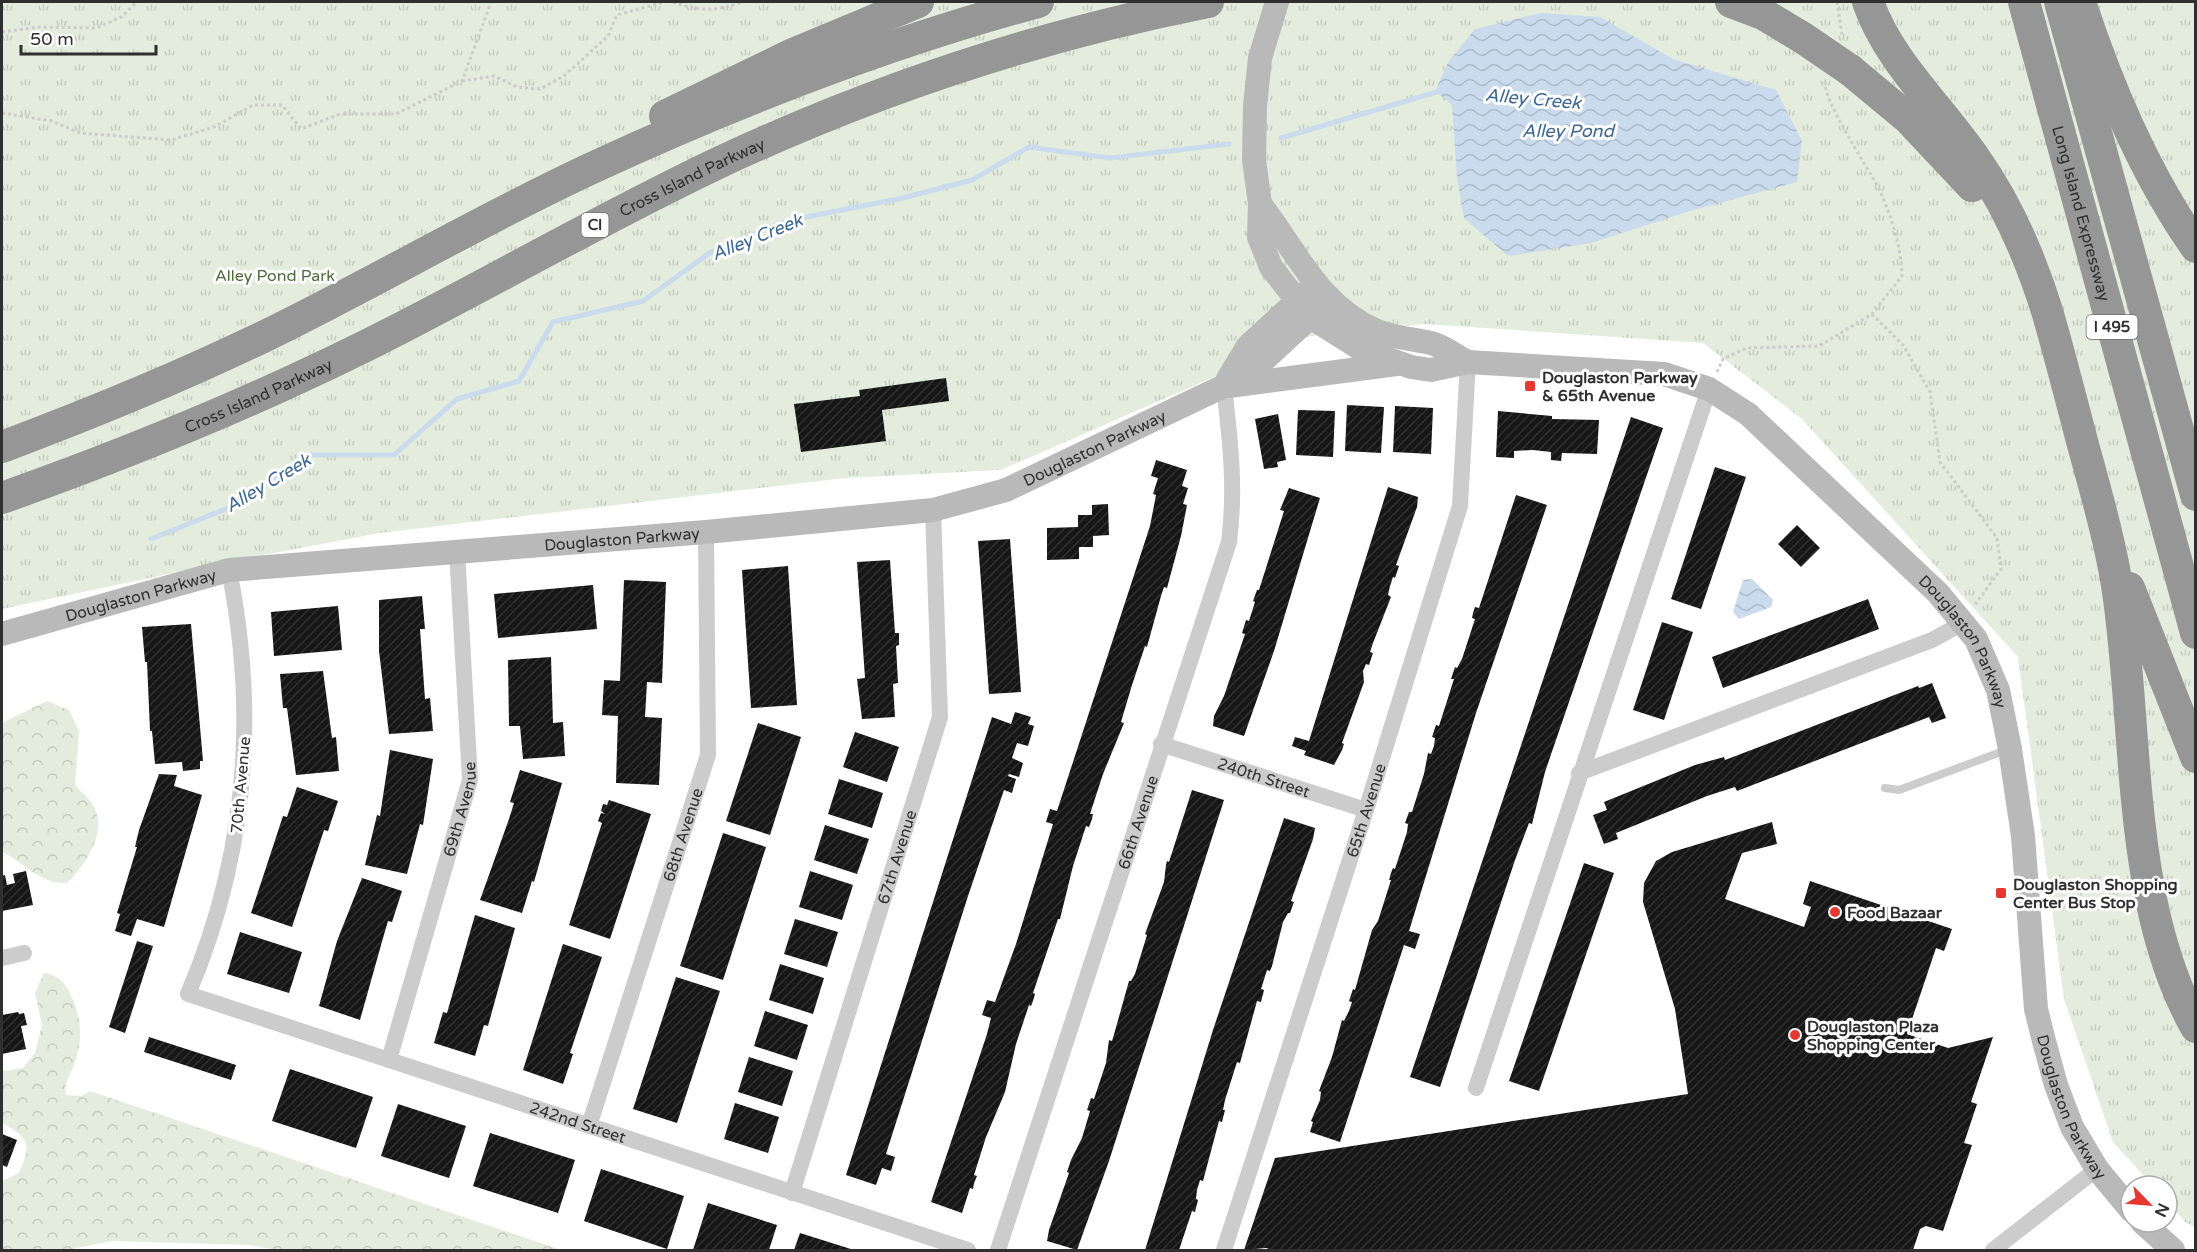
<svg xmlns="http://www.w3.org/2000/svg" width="2197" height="1252" font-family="'Varela Round',sans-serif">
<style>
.forest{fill:url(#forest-crowns)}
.park{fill:url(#park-tufts)}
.water{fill:url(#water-waves)}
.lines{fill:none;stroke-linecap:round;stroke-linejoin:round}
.stream{stroke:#c9dbec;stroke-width:5}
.building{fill:url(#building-hatch)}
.path{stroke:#ccc;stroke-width:3;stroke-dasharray:3 3;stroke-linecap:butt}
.service{stroke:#ccc;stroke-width:8}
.minor{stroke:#ccc;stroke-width:16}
.secondary{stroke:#b9b9b9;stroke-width:24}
.motorway{stroke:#969696;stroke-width:32}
.motorway-bridge{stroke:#969696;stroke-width:32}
.poi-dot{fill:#e63731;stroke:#fff;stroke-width:2}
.labels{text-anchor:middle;stroke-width:6;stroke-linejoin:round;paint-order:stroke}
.shield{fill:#fff;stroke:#6d6d6d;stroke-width:1.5}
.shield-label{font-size:15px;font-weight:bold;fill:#2f2f2f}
.street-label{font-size:16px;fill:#2f2f2f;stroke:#fff}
.park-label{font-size:16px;fill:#4d6b3c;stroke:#fff}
.poi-label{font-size:16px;font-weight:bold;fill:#2f2f2f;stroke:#fff;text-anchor:start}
.water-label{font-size:18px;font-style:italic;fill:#3c6792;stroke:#fff}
</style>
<defs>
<pattern id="forest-crowns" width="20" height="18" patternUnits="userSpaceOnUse" patternTransform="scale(1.5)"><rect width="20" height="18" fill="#e3ecdd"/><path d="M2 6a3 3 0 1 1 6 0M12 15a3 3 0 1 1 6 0" fill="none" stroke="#c3cbbe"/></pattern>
<pattern id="park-tufts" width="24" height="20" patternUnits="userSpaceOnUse" patternTransform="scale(1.5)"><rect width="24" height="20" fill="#e3ecdd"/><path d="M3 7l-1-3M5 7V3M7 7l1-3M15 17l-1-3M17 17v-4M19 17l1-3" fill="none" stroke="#c3cbbe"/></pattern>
<pattern id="water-waves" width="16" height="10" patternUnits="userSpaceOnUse" patternTransform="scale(1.5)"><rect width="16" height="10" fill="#c9dbec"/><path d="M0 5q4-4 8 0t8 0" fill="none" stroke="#adbccb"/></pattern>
<pattern id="building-hatch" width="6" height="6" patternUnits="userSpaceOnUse" patternTransform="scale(1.5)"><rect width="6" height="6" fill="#161616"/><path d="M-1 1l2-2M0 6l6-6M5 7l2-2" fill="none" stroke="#303030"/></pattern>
</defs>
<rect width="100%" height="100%" fill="#fff"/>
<!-- forest -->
<g class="forest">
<path d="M47,701l22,9 10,21 -4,54c6,7 15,14 19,22 14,26 -10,59 -27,76 -30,0 -40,-19 -65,-31v-129z"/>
<path d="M44,973c14,2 22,10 27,23 11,23 12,44 3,69 -4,12 -11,17 -8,30l15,1 9,-5 471,159h-285l-26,-5 -138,-4 -45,9h-65v-69l17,-8c13,-28 11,-35 -17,-50v-52l21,-3 12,-15 7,-28 -7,-32z"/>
</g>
<!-- park -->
<path class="park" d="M2,2h2193v1225l-10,-5 -18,-21v-15h-14l-40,-44 -49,-143 -46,-342 -216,-238 -99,-76 -277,-19 -121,13 -304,133 -156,8 -465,55 -169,32 -209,44z"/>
<!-- water -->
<g class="water">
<path d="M1540,13l60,4 73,42 103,31 26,51 -5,41 -107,29 -99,32 -83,13 -44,-38 -7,-40 -5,-73 -17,-14 14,-30 26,-32z"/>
<path d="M1752,579l21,21 -2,7 -32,12 -6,-7 10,-32z"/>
</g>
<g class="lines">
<!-- stream -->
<g class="stream">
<path d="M1281,138l159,-47"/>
<path d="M151,539l87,-35 71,-49h85l63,-56 62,-18 34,-59 90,-21 68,-49 75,-31 117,-23 69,-18 57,-33 81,11 119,-14"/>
</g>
</g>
<!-- building -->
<g class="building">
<path d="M946,378l3,23 -67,9 4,31 -85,11 -7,-48 66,-8 -1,-6z"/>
<path d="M1347,405l37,2 -3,46 -36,-2z"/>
<path d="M1395,406l38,2 -2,46 -38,-2z"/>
<path d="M1298,410l37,1 -2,46 -37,-2z"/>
<path d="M1498,411l54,5v3l47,1 -2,34 -35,-1 -1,8 -10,-1v-8l-18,-2 -19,1v7l-18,-1z"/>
<path d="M1278,414l8,46 -9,2 1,5 -14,2 -9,-50z"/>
<path d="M1631,417l32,11 -118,344 -13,52 -3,-1 -14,37 -75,227 -30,-10z"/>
<path d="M1156,460l31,10 -5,16 6,2 -5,16 4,1 -6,31 -14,52 -3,-1 -3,9 -14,51 -2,-1 -13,39 -11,37 3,1 -21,51 -13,40h3l-1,5 -3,8 -3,-1 -13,40 -13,53h-2l-25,74 2,1 -2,7 -2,5 -2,-1 -13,39 -11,48 -19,45 -12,38 3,1 -3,7 -1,6 -3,-1 -8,25 -31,-11 56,-168 4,-16 -9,-3 5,-15 8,2 21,-58 37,-120 -7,-2 4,-13 7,2 93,-285 6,-31 -3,-1 5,-16 -7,-2z"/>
<path d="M1715,467l31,10 -45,132 -30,-10z"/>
<path d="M1388,487l30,10 -1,10 -21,58 3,1 -4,12 -2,-1 -3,9 -2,9 3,2 -18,46 -3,9 3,1 -4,12 -3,-1 -3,7 1,11 -22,61 2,1 -2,6 -8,15 -30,-10 2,-4 -14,-5 3,-9 14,4z"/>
<path d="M1289,488l31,10 -46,153 -30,85 -31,-10 1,-10 10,-20 21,-62 -3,-1 4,-13 3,1 6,-19 -2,-1 4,-11h2l25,-79 -4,-1z"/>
<path d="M1516,495l31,10 -71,208 -67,218 11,3 -5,15 -11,-4 -64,197 -30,-10 3,-10 -2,-1 9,-21 1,-8 -2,-1 13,-34 10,-37 2,1 5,-10 3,-9 -3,-1 4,-12 2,1 17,-60 6,-9 13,-41h-2l2,-7 2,-5 2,1 12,-37 1,-8 -3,-1 4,-11h3l12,-38 4,-21 3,1 3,-8 1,-8 -3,-1 4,-12 3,1 15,-47h-3l4,-12 2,1 5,-9 13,-40 -3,-1 1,-5 2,-6 4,1z"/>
<path d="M1108,504l1,31 -16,1v11h-14v12l-32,1v-32l31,-1v-12h14v-10z"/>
<path d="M1797,525l23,23 -19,19 -23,-23z"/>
<path d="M1010,539l11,153 -32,2 -11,-153z"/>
<path d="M890,560l5,73h4v12l-3,1 2,37 -5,1 2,33 -33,2 -5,-40 8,-1 -8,-116z"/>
<path d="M788,566l9,139 -46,3 -9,-138z"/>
<path d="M624,580l42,2 -4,101 -15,-1 -2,35 17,1 -3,67 -43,-2 2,-67 -16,-1 2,-35 16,1z"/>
<path d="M593,585l4,44 -99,9 -4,-44z"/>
<path d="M422,596l3,33h-5l5,70 5,-1 3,33 -44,3 -10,-83v-51z"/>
<path d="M1868,599l11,30 -156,59 -11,-31z"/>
<path d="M338,606l4,44 -68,6 -3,-44z"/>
<path d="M1662,622l31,10 -29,88 -31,-10z"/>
<path d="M191,624l12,137h-3v8l-17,2 -1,-9 -27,2 -3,-33h-2l-3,-69h-2l-3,-35z"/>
<path d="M551,657l2,66 10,-1 2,34 -42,3 -3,-33h-11l-1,-66z"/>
<path d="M323,671l9,67 4,-1 3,34 -43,4 -9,-67h-4l-3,-34z"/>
<path d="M1932,683l14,35 -14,5 -3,-6 -192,74 -2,-4 -28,9 -91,37 2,6 -14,5 -11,-29 14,-5 -3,-8 91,-37 29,-8 1,3 193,-74 1,2z"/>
<path d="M1015,712l16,5 -3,7 6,2 -6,20 -11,-3 -5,15 11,5 -4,14 -10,-3 -1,2 8,3 -4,14 -8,-3 -36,106 -82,258 9,3 -4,14 -9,-3 -6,17 -30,-10 146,-458 19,7z"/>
<path d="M758,723l43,14 -31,98 -44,-14z"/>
<path d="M855,732l44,15 -12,35 -44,-15z"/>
<path d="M390,750l43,9 -10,66 -3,-1 -13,50 -42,-9 12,-50 3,1z"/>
<path d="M520,770l42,13 -28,99 -2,-1 -10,32 -42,-13 29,-81 5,-16 -4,-1z"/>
<path d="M159,774l18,1 -3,11 28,9 -38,132 -27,-8 -6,17 -16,-5 5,-17 -3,-1 20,-66h-2l4,-17z"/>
<path d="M839,779l44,14 -11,35 -44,-14z"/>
<path d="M297,787l41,14 -10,30 -4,-1 -32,97 -41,-14 32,-97 4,1z"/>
<path d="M1192,790l32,10 -115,361 -32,89 -30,-9 2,-11 20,-57 -2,-1 4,-12 11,-22 8,-27 -3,-1 4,-12 3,1 12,-36 3,-23 3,1 3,-10 14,-50h2l4,-7 12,-39 -2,-1 19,-52 2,-17 1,-4 2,1z"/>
<path d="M609,800l42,14 -41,125 -41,-14 33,-102 -4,-2 3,-8 4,1 -4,-3 2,-7 4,1z"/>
<path d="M1284,818l31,10 -2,11 -22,62 3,1 -4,11h-2l-5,9 -11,44 -2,5 -3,-1 -6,19 3,1 -3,12 -4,-1 -17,62 -3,-1 -12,38 -2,10h2l-3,12 -3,-1 -16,60 -3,-1 -3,10 -1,9 2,1 -3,12 -3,-1 -13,39h-34l68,-220z"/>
<path d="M1772,822l5,22 -35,9 -17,46 79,28 7,-20 -8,-3 7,-23 142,48 -8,22 -8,-3 -29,86 41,14 45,-11 -22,65 6,2 -13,39 8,2 -29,86 -17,-5 -6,3 -7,21h-641l-6,-2 -22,2 31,-92 413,-64 -13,-85 -32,-107 1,-19 12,-22 16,-9z"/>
<path d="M825,825l44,14 -12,35 -43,-14z"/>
<path d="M723,833l43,14 -43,133 -43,-14z"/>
<path d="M1584,863l30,10 -75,218 -30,-10z"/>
<path d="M26,871l7,34 -31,6v-35l3,-1 2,10 8,-2 -2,-9z"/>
<path d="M810,871l43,14 -11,35 -43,-13z"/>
<path d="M362,878l40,13 -10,31 -4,-1 -5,17 -23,82 -41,-14 18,-65z"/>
<path d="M475,915l40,13 -27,98 -4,-1 -9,31 -41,-13 9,-31 4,1z"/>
<path d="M795,919l43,13 -11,35 -43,-13z"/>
<path d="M240,932l62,20 -13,41 -62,-19z"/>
<path d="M137,941l16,5 -28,87 -16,-6z"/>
<path d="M563,944l39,13 -32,96 3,1 -10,30 -40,-14z"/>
<path d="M780,964l44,14 -11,36 -44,-14z"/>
<path d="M676,977l44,14 -43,132 -44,-14z"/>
<path d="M765,1011l43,14 -11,35 -43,-14z"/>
<path d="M18,1012l1,2 5,-1 3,12 -6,1 5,23 -24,5v-39z"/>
<path d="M149,1037l87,28 -5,15 -87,-28z"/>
<path d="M749,1057l44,14 -11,35 -44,-14z"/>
<path d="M290,1069l83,28 -17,51 -84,-27z"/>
<path d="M735,1103l44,14 -11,36 -44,-14z"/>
<path d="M398,1104l68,22 -17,52 -68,-22z"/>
<path d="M490,1133l85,27 -17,53 -85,-27z"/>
<path d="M2,1134l15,6 -10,27 -5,-2z"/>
<path d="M601,1169l83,27 -17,53 -83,-28z"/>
<path d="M708,1203l69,22 -8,25h-76z"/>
<path d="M800,1233l54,17h-60z"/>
</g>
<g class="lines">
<!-- path -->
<g class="path">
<path d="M673,2c29,10 42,9 70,0"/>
<path d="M1837,2l5,33"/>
<path d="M2,32l37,-5 58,1 24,-11 16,-15"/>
<path d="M462,81l32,-5 23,11 23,2 24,-13 44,-40 9,-21 47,-13"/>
<path d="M2,113l50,8 28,12 91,7 43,-13 39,-22h29l19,24 39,-15h56l66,-33 29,-79"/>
<path d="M1872,314l31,31 27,47 10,70 57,76 4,31 -27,37"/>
<path d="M1717,372l6,-13 24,-11 72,-2 53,-32 30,-38c-1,-31 -11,-61 -24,-89 -10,-19 -57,-90 -53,-107"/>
</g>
<!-- service -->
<path class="service" d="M1885,788l14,2 110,-41"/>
<!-- minor -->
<g class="minor">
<path id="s1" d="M229,570c29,145 17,288 -41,424l780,256"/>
<path id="s2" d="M1161,744l205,66"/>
<path d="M1579,773l353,-133 31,-17"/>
<path d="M2,958l22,-5"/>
<path id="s3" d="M389,1060l81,-280 -13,-229"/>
<path d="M1476,1088l233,-699"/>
<path id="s4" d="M589,1126l119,-371 -2,-223"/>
<path id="s5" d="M792,1193l148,-476 -7,-207"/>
<path id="s6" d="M998,1250l231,-708c7,-54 1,-103 -5,-156"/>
<path id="s7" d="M1224,1250l142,-440 94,-304 8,-144"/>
<path d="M1993,1250l104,-81"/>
</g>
<!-- secondary -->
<g class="secondary">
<path id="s8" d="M1277,2l-17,56 -5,48 -1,54 6,44 -1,33 12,30 38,49 52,33 50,18 20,3 37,-8 196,12 45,15 39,25 190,179 38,46 22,51 12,59 13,87 13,173 8,32 12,44 16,42 25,42 34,41"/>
<path d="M1260,204c36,46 59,103 117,127 18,7 36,8 54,12 12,3 25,13 37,19"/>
<path d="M1228,379l20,-33 59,-54"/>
<path d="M1229,386l168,-22"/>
<path id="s9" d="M2,634l227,-64 477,-38 227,-22 73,-20 218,-104 41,-27 65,-60"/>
<path d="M2142,1222l31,28"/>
</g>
<!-- motorway -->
<g class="motorway">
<path d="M1731,2l32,12 40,24"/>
<path d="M1868,2c21,60 72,105 108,158 33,47 55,99 72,154 12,42 23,85 34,127 13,48 27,96 35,144 22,141 8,316 79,442"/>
<path id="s10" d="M2024,2l172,631"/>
<path d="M2060,2l136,493"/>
<path d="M2080,2c28,85 64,171 116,245"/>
<path d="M1850,70l59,49 63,67"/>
<path d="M665,116l128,-62 125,-52"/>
<path d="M2,447c88,-33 176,-69 261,-110 111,-54 217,-117 329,-169 143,-66 294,-125 446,-166"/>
<path id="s11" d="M2,498c135,-48 271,-104 399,-170 105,-54 208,-113 315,-164 155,-73 324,-129 492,-162"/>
<path d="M2129,588l67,169"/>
</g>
<!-- motorway-bridge -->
<path class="motorway-bridge" d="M1803,38l47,32"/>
</g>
<!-- markers -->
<g class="poi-dot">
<rect x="1524" y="380" width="12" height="12" rx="3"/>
<rect x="1995" y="887" width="12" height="12" rx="3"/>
<circle cx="1835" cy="912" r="6"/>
<circle cx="1795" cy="1035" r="6"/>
</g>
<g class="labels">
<!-- shield labels -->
<g class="shield">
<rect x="581.5" y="213" width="27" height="24" rx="4.5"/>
<rect x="2086.5" y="315" width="51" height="24" rx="4.5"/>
</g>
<g class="shield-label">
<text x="595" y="230">CI</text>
<text x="2112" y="332">I 495</text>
</g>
<!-- street labels -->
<g class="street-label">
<text dy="6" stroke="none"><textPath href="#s11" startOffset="762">Cross Island Parkway</textPath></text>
<text dy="6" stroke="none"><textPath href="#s10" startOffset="219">Long Island Expressway</textPath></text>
<text dy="6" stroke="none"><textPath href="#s11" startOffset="276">Cross Island Parkway</textPath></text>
<text dy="6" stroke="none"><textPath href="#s9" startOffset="1116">Douglaston Parkway</textPath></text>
<text dy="6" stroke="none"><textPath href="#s9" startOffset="630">Douglaston Parkway</textPath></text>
<text dy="6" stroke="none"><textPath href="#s9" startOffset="144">Douglaston Parkway</textPath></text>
<text dy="6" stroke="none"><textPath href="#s8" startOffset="1112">Douglaston Parkway</textPath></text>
<text dy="6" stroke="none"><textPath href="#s2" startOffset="108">240th Street</textPath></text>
<text transform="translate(240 785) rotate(-85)" y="6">70th Avenue</text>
<text dy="6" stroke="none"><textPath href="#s3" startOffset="261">69th Avenue</textPath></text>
<text dy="6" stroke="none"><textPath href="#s7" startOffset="462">65th Avenue</textPath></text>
<text dy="6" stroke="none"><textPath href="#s6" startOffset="450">66th Avenue</textPath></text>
<text dy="6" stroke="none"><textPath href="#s4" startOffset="306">68th Avenue</textPath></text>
<text dy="6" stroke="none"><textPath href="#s5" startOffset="352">67th Avenue</textPath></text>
<text dy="6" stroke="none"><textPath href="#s8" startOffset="1598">Douglaston Parkway</textPath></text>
<text dy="6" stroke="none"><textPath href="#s1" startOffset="843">242nd Street</textPath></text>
</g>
<!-- park labels -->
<g class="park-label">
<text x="275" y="281">Alley Pond Park</text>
</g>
<!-- poi labels -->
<g class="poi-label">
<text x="1542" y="383">Douglaston Parkway<tspan x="1542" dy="18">&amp; 65th Avenue</tspan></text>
<text x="2013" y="890">Douglaston Shopping<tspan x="2013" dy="18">Center Bus Stop</tspan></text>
<text x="1847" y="918">Food Bazaar</text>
<text x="1807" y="1032">Douglaston Plaza<tspan x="1807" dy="18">Shopping Center</tspan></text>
</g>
<!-- water labels -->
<g class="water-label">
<text transform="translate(1533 99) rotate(5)" y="6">Alley Creek</text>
<text x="1568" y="137">Alley Pond</text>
<text transform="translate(757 237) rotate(-22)" y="6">Alley Creek</text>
<text transform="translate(268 483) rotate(-31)" y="6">Alley Creek</text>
</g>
</g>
<!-- border -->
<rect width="2197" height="1252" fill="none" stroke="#2f2f2f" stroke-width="6"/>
<!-- north arrow -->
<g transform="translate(2149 1204) rotate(115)"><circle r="28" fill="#ffffff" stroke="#acacac" stroke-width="1.5"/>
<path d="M0-4.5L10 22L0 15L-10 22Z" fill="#e63731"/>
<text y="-9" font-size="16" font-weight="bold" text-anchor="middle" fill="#2f2f2f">N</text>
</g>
<!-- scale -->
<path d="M21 45v9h135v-9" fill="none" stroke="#2f2f2f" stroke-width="3"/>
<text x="30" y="45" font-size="18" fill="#2f2f2f" stroke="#ffffff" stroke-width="4.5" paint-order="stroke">50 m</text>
</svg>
